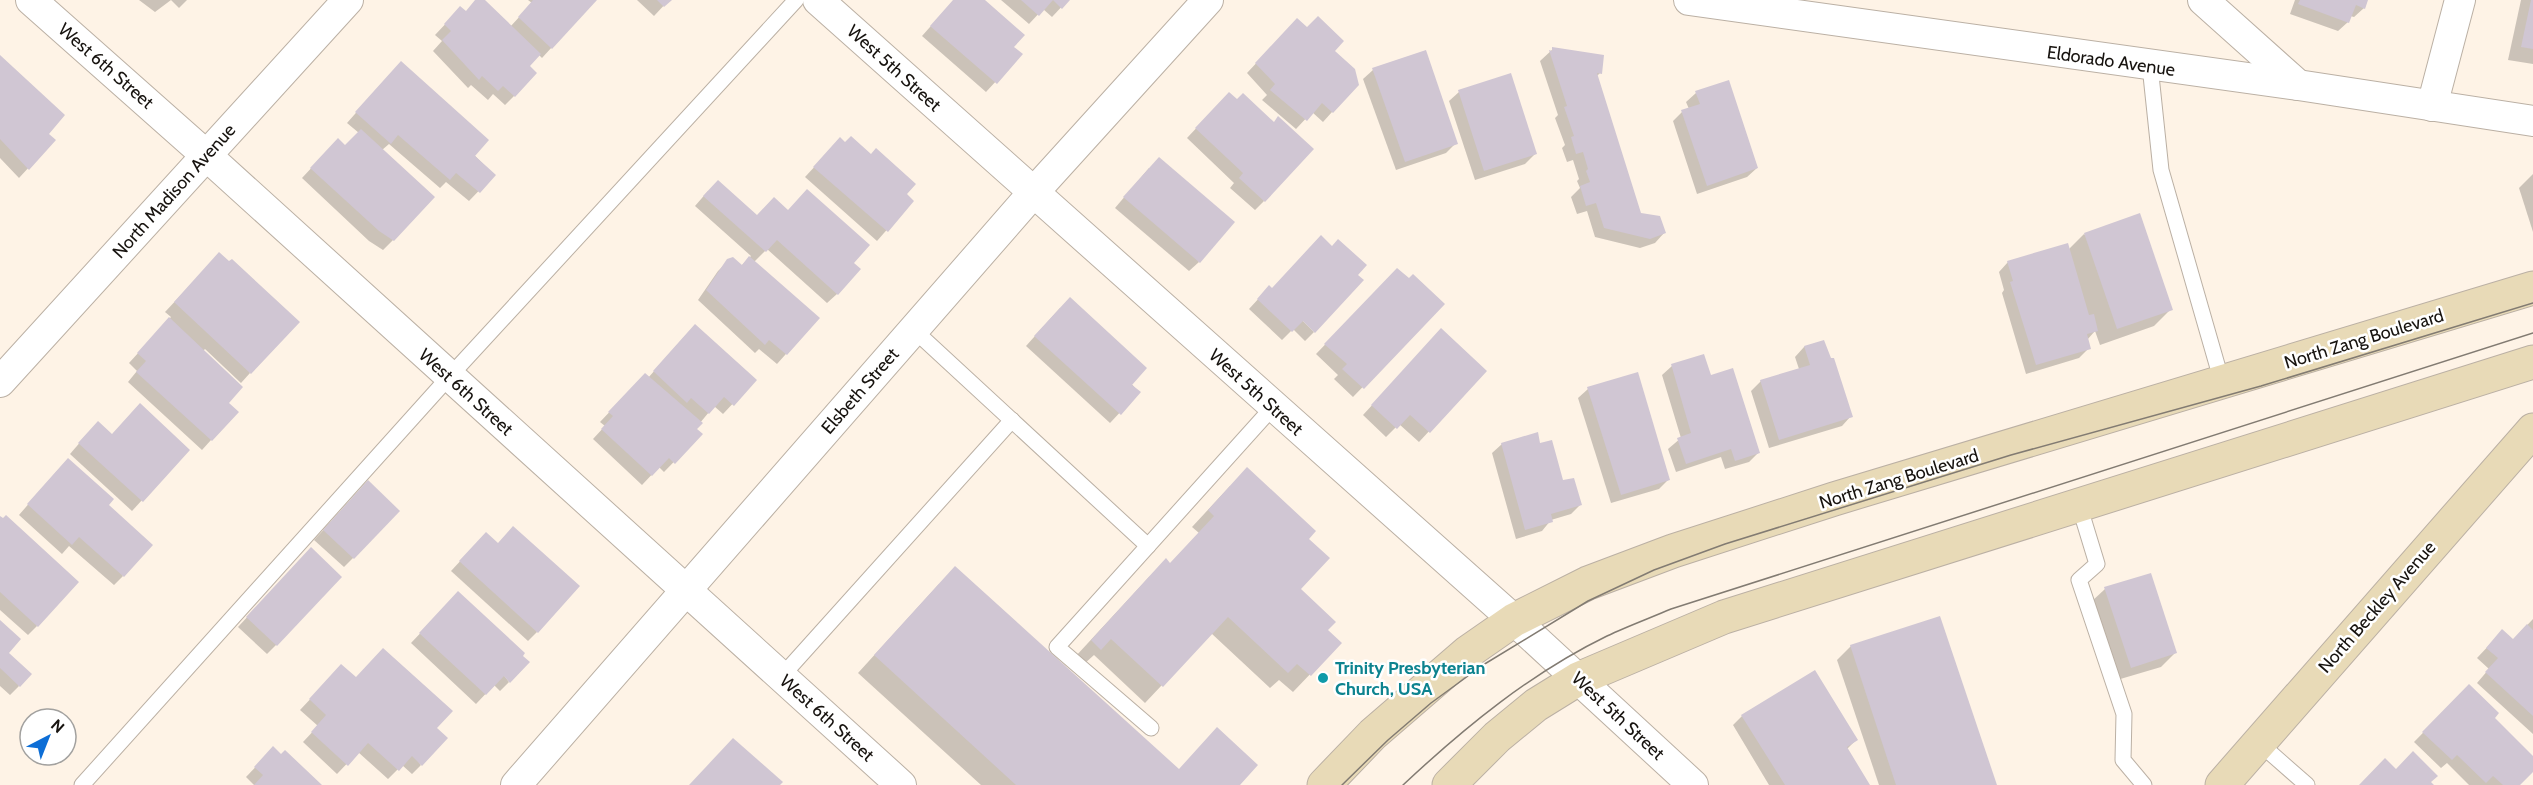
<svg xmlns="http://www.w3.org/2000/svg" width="2533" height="785" font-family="Cabin,sans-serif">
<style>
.shadow{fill:#0003}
.building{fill:#d0c6d3}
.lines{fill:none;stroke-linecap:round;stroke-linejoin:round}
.lane-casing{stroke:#bbb0a4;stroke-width:17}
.street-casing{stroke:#bbb0a4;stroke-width:32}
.secondary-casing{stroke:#bbb0a4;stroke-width:35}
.lane{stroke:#fff;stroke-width:15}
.street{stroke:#fff;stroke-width:30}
.secondary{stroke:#e8dab7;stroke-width:33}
.tram{stroke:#827b72;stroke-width:1.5}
.culture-dot{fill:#0f9aa8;stroke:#fff;stroke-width:2}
.labels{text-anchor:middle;stroke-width:5;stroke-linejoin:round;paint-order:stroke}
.street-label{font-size:18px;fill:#17130f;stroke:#fff}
.culture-label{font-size:18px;font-weight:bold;fill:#0d838f;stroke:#fff;text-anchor:start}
</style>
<rect width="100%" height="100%" fill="#fef3e6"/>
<!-- shadow -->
<g class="shadow">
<path d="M139,0h48l-8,8 -8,-8 -16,12z"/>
<path d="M477,0h5l28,27 22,-24 -4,-3h67l-53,58 -4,-4 -11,12 -13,30 -9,9 -12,-11 -5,6 -17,-15 -3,3 -35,-37 9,-10 -7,-6 16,-17 14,-5z"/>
<path d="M637,0h32l-15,16z"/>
<path d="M954,0h29l29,47 9,7 -35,38 -64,-56z"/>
<path d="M1001,0h67l-16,17 -9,-8 -14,15z"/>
<path d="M2295,0h72l-3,8 -10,9 -4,-1 -2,6 -10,9 -48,-17z"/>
<path d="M2521,0h12v64l-25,-4z"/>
<path d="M1307,29l26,22 -1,61 -9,10 -11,-10 -16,17 -34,-29 5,-5 -20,-22 40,-43z"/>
<path d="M1553,49l47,24 -4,4 44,137 24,19 -9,10 -15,5 -45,-11 -8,-26 -10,3 -6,-17 9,-9 -3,-7 2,-2 -6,-19 -6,2 -5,-14 3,-3 -10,-27 3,-3 -18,-54z"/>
<path d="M0,57l46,77 8,6 -35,38 -19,-20z"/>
<path d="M1373,70l83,73 -10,10 -50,17 -33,-91z"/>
<path d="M392,72l102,103 -25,26 -23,-19 -6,6 -51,-44 -7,6 11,90 -10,10 -14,-9 -67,-63 27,-29 16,-2 14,-14 -12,-10z"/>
<path d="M1459,92l76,62 -10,10 -50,16 -26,-79z"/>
<path d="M1696,93l61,75 -10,9 -50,17 -24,-73 9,-9 7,-3 -3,-7z"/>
<path d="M1219,104l45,97 -9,9 -25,-22 4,-5 -47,-45z"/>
<path d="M831,149l81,52 -35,40 -72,-64z"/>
<path d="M1149,168l50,94 -10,9 -74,-63z"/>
<path d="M2533,174v58l-14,-44z"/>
<path d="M708,191l144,72 -15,31 -10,9 -60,-54 -13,13 64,56 -41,46 -18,-15 -4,4 -57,-53 20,-29 10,-10 13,5 10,-10 -56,-50z"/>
<path d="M2084,234l87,75 -17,17 -54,19 -5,-14 -8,9 2,8 -10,10 -53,16 -24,-81 2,-3 -5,-18 9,-10 60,-12z"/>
<path d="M210,264l40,109 -9,10 -36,-34 -2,2 24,52 -16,37 -9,10 -74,-68 9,-11 -8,-8 42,-46 -6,-5z"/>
<path d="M1397,270l46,34 -90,93 -19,-18 4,-4 -22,-21z"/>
<path d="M1272,290l42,42 -9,9 -12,-12 -11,11 -33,-31 11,-12z"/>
<path d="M1060,308l79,84 -29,31 -84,-77z"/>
<path d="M686,335l69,45 -32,34 -9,-8 -19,23 6,5 -37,38 -5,-5 -17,18 -49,-46 12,-13 -5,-4 35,-37 13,-7z"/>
<path d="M1432,340l53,31 -66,71 -20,-18 -13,13 -23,-22z"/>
<path d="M1823,341l28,75 -9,10 -73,22 -18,-57 10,-10 38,-12 -4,-12 9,-10z"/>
<path d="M1672,366l38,11 49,75 -10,10 -24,7 -4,-12 -45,15 -8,-23 13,-11 -19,-63z"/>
<path d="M1588,389l80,91 -9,9 -48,14 -33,-105z"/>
<path d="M89,432l99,18 -56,61 -62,-57z"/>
<path d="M1502,444l37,1 23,37 18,23 -9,9 -20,6 -9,11 -26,8 -24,-86z"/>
<path d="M58,470l65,106 -9,9 -45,-39 -7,8 -43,-39z"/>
<path d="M1230,486l96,144 14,13 -47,49 -14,-12 -9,8 -59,-55 -66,70 -51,-48 -11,10 -8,-8 74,-80 21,-13 29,-31 -7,-6z"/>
<path d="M359,492l-6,66 -9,9 -30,-27z"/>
<path d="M0,518l37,108 -9,9 -28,-25z"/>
<path d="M477,543l21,1 39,88 -9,9 -77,-70z"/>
<path d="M301,559l-25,86 -9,9 -29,-27z"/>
<path d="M939,584l239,187 60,14h-257l-123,-112z"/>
<path d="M2105,589l70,64 -14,14 -44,13 -26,-78z"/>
<path d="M449,603l60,79 -9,9 -6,-6 -18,19 -65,-61z"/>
<path d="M2533,619v115l-56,-51 12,-14 -12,-11 16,-17h19z"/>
<path d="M0,622l7,31 12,33 -9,9 -10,-9z"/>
<path d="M1851,646l144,139h-116l-42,-125z"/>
<path d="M332,676l23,3 66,86 -9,9 -10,-9 -14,14 -30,-27 -21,22 -34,-32 15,-16 -18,-16z"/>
<path d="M2469,686l23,32 41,40v12l-15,15h-49l-22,-22 -6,5 -27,-26z"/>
<path d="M1742,716l114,24 -9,9 22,36h-100l-36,-60z"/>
<path d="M264,758l56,27h-66l-8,-8z"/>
</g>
<!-- building -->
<g class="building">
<path d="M475,0h10l56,54 -11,12 7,7 -22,24 -12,-11 -5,5 -16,-15 -3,4 -37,-40 9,-9 -7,-7 16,-18 6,5z"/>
<path d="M533,0h64l-45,49 -34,-32z"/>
<path d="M657,0h15l-8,7z"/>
<path d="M953,0h32l40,35 -11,12 9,7 -26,30 -67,-58z"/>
<path d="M1021,0h49l-8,9 -9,-9 -14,16z"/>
<path d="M2300,0h68l-3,9 -9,-4 -7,18 -51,-19z"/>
<path d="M2531,0h2v49l-12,-2z"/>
<path d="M1318,16l26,25 -9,10 20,18 4,16 -26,28 -11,-10 -15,18 -37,-31 5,-6 -20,-21 42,-45 10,9z"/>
<path d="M1552,47l52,8 -2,19 -5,-1 44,140 19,3 6,17 -16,6 -46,-11 -8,-25 -10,3 -6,-20 10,-4 -4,-11 2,-2 -5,-17 -7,2 -5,-17 3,-1 -10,-29 3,-1 -18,-56 3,1z"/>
<path d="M1426,50l32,94 -53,18 -33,-94z"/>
<path d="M0,55l65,60 -16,19 7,6 -27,30 -29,-31z"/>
<path d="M401,61l88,79 -14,16 21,19 -16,18 -24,-20 -6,7 -52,-45 -7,9 -36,-32z"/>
<path d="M1511,73l26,81 -53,17 -26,-81z"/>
<path d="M1729,80l29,88 -51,18 -26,-76 19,-6 -5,-13z"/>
<path d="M1229,92l8,7 6,-6 31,29 4,-6 36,33 -49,53 -26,-24 4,-5 -48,-45z"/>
<path d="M361,129l74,68 -41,44 -15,-10 -69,-63 28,-30 7,7z"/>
<path d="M851,136l20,18 5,-6 40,36 -9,10 7,7 -26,31 -75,-65 27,-30 5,5z"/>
<path d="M1159,157l76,65 -35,41 -77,-66z"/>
<path d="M718,180l39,35 17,-18 14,13 19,-21 63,56 -16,18 7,6 -23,26 -61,-55 -11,12 -63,-56z"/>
<path d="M2140,213l33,97 -56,19 -33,-96z"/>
<path d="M1321,235l11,11 6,-7 29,26 -9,10 6,5 -49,53 -12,-12 -11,11 -35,-33 12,-14 3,3z"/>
<path d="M2068,243l21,72 5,-1 4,17 -11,3 4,15 -55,16 -26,-83 3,-1 -6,-20z"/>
<path d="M219,252l10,9 3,-2 68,63 -49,52 -77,-72z"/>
<path d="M749,256l71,62 -33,37 -18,-15 -4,5 -59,-55 21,-31 6,-2 9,8z"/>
<path d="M1397,268l12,10 4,-4 32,30 -81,85 -22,-20 5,-5 -23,-20z"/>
<path d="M1070,297l77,71 -15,17 9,7 -20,23 -87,-79z"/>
<path d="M169,317l74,70 -14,16 10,9 -27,29 -76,-69 10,-11 -9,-8z"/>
<path d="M695,324l62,56 -23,26 -10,-9 -15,17 -18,-16 -4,5 -34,-32z"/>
<path d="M1441,328l46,43 -57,62 -20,-18 -13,14 -26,-24z"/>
<path d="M1824,340l7,18h3l19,59 -74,23 -19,-60 50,-15 -6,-19z"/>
<path d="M1704,354l7,21 22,-7 27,85 -25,8 -4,-12 -45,15 -9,-26 14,-5 -20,-69z"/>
<path d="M1638,372l32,108 -49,15 -34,-108z"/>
<path d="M645,373l58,50 -6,6 6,5 -28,30 -6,-6 -17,18 -51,-47 12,-13 -5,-4z"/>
<path d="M140,403l50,47 -47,52 -65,-59 20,-22 14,13z"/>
<path d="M1538,432l2,11 12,-3 11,40 11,-2 8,27 -31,9 2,8 -28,8 -24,-87z"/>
<path d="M68,458l46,41 -5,6 44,40 -29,32 -45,-40 -7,8 -45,-41z"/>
<path d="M1247,467l69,64 -7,8 21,19 -29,31 35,33 -8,8 14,13 -31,33 -14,-12 -9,9 -60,-56 -65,70 -52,-48 -10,11 -10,-10 75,-82 4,5 44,-47 -6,-6z"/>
<path d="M368,480l32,31 -46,48 -31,-29z"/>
<path d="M6,515l73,67 -41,45 -38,-35v-76l3,2z"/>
<path d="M513,526l67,60 -42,47 -79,-72 27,-29 12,11z"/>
<path d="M311,547l31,30 -65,69 -31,-29z"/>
<path d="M955,566l224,203 38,-42 41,38 -18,20h-224l-142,-130z"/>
<path d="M2151,573l26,80 -46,15 -27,-81z"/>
<path d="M458,591l67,62 -2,3 7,6 -20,21 -6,-7 -18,19 -67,-62z"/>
<path d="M1940,616l57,169h-101l-46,-140z"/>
<path d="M0,620l21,19 -12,14 23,21 -12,13 -20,-19z"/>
<path d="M2527,624l6,6v86l-48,-44 13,-14 -12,-10 16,-19 11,10z"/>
<path d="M383,648l70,63 -16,17 11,10 -26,28 -10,-10 -13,15 -31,-28 -20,23 -37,-34 15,-17 -17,-16 32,-35 15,13z"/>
<path d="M1815,670l43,70 -11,7 23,38h-85l-44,-70z"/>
<path d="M2469,684l30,29 -4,5 38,38v16l-13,13h-17l-10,-9 -7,7 -29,-28 -5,5 -30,-28z"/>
<path d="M733,738l50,44 -3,3h-91z"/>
<path d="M273,746l8,8 4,-4 37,35h-68l9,-10 -9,-8z"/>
<path d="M2413,751l25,25 -7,6 3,3h-75l26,-27 11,11z"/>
</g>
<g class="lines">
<!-- lane casing -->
<g class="lane-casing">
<g id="lane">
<path d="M2150,66l11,104 61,212"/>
<path d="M914,330l234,216"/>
<path d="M2079,505l18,59 -18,16 45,134 -1,46 21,25"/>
<path d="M781,677l231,-257"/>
<path d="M1151,728l-94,-81 216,-240"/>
<path d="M2258,742l49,43"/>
<path d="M82,785l367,-408 347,-377"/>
</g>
</g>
<!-- street casing -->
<g class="street-casing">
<g id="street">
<path d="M31,0l176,156 694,629"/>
<path d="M818,0l696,620 179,165"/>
<path d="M1689,0l609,85 235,36"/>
<path d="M2203,0l95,85"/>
<path d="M2432,106l28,-106"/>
<path d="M0,382l348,-382"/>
<path d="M516,785l517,-592 175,-193"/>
</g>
</g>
<!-- secondary casing -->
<g class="secondary-casing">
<g id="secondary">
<path d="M1324,785l49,-51 95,-82 46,-32 74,-37 85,-32 161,-52 699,-211"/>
<path d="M1449,785l48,-48 39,-32 42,-26 146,-62 809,-255"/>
<path d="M2222,785l311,-355"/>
</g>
</g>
<!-- lane -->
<use href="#lane" class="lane"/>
<!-- street -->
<use href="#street" class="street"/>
<!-- secondary -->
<use href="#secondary" class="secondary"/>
<!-- tram -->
<g class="tram">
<path d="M1342,785l46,-45 43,-37 52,-38 105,-64 66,-31 71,-26 286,-89 250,-69 272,-83"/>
<path d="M1403,785c62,-58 128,-112 204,-149 21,-10 43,-18 64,-27l862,-276"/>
</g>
</g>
<!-- markers -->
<circle class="culture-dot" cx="1323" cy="678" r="6"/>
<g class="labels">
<!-- street labels -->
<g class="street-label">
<text transform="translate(2111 61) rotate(8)" y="6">Eldorado Avenue</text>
<text transform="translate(106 66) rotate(41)" y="6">West 6th Street</text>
<text transform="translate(894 68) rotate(42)" y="6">West 5th Street</text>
<text transform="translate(174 191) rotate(-48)" y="6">North Madison Avenue</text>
<text transform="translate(2364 339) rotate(-17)" y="6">North Zang Boulevard</text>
<text transform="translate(860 391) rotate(-49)" y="6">Elsbeth Street</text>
<text transform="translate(466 392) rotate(42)" y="6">West 6th Street</text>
<text transform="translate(1256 392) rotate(42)" y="6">West 5th Street</text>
<text transform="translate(1899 479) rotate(-17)" y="6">North Zang Boulevard</text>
<text transform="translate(2377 607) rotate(-49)" y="6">North Beckley Avenue</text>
<text transform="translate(1618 716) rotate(43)" y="6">West 5th Street</text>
<text transform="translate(827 718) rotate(42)" y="6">West 6th Street</text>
</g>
<!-- culture labels -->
<g class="culture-label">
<text x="1335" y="674">Trinity Presbyterian<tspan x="1335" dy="21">Church, USA</tspan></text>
</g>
</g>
<!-- north arrow -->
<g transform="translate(48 737) rotate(42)"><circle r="28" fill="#ffffff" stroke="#a2a19f" stroke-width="1.5"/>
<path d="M0-4.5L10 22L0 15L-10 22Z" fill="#0d6ed6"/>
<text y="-9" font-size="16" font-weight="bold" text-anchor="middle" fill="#17130f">N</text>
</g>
</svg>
